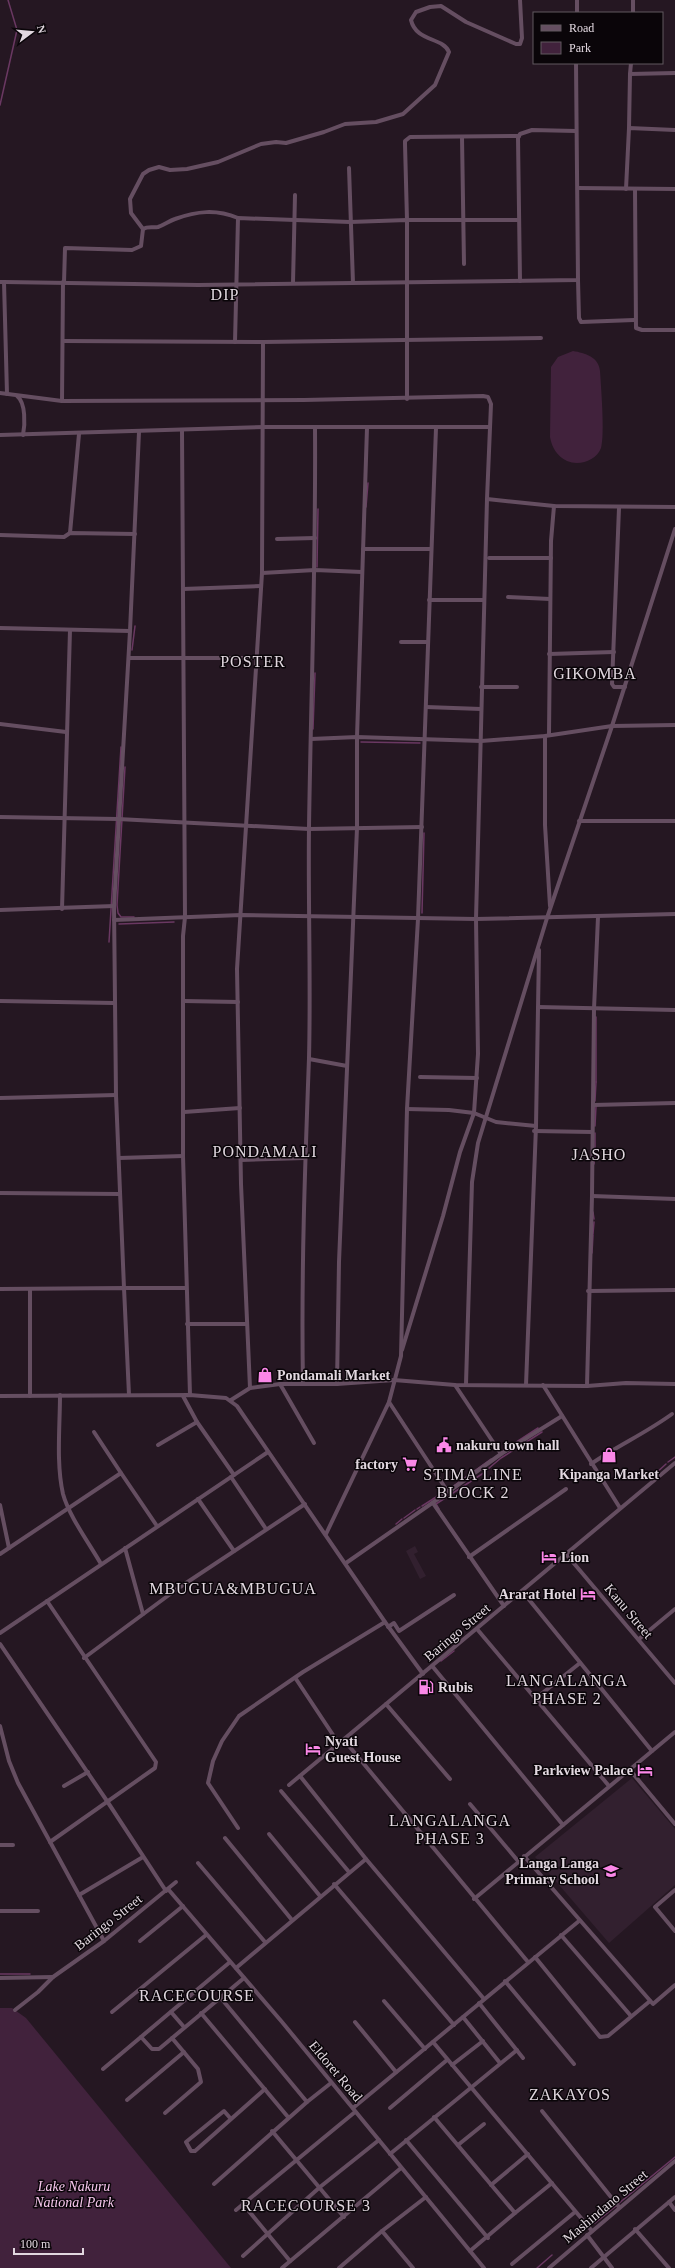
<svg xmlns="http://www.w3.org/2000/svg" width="675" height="2268" font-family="'Times New Roman',serif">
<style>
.built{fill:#32202f}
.green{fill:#41223c}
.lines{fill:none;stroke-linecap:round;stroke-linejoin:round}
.stream{stroke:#6a3862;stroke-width:1.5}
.minor{stroke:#654e61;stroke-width:4}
.labels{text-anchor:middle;stroke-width:3;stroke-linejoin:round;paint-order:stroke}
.poi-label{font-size:14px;font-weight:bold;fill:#e2d8e0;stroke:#0a0509;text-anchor:start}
.street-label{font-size:14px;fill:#e2d8e0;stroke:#0a0509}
.park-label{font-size:14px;font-style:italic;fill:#f7c7ed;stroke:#0a0509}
.quarter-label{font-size:16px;letter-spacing:1px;fill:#e2d8e0;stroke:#0a0509}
</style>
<rect width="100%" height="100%" fill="#251722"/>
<!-- built -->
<g class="built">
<path d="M415,1546l3,6 -4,2 12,22 -6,3 -14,-28z"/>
<path d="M632,1778l43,51v56l-66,58 -74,-86z"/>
</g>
<!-- green -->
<g class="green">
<path d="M573,351c12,2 26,6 27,20 1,16 5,64 1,77 -5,13 -22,18 -34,13 -10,-5 -15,-13 -17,-24l1,-70 7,-10z"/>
<path d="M0,2008h12l14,10 205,250h-231z"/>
</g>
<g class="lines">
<!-- stream -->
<g class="stream">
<path d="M0,105l17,-75 -9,-30"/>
<path d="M366,507l2,-24"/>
<path d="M317,567l1,-58"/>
<path d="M132,650l3,-24"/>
<path d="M259,656v12"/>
<path d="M313,729l2,-56"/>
<path d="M361,742l59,1"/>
<path d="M125,767l-8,138 1,8 3,4h13"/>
<path d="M422,913l2,-80"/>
<path d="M119,924l55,-2"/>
<path d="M109,942l12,-195"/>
<path d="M596,1082v-65"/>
<path d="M595,1101l1,-19"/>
<path d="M595,1126l1,-20"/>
<path d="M595,1133v18"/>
<path d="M594,1164l1,-10"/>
<path d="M593,1212l1,7"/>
<path d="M593,1234l1,-12"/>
<path d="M592,1253l1,-18"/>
<path d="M504,1450l34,-22"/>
<path d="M668,1462l7,-5"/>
<path d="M655,1474l11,-10"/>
<path d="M452,1487l39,-28"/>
<path d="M422,1506l22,-14"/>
<path d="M417,1509l3,-2"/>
<path d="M439,1509l-3,-5 46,-30 19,-16 41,-26"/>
<path d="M404,1518l11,-8"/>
<path d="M396,1524l6,-5"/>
<path d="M441,1661l13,-10"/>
<path d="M0,1974h30"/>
<path d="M618,2204l57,-47"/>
<path d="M587,2222l8,1 21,-17"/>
<path d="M537,2268l15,-13"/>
</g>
<!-- minor -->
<g class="minor">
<path d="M577,13v-13"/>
<path d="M633,13v-13"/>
<path d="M631,63l-1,11 45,-1"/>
<path d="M629,128l1,-54"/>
<path d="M519,136l-109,1 -5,4v3l2,76h112"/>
<path d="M462,137l2,127"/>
<path d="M349,168l4,115"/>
<path d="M578,188l97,1"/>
<path d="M626,189l3,-61 46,2"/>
<path d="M635,189l1,139 6,2h33"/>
<path d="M143,229l-12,-16 -1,-14 13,-25 6,-4 10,-3 11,3 17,-1 31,-7 43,-18 15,-2 10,1 38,-11 21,-8 31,-2 27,-8 32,-29 14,-33c-6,-15 -33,-10 -38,-32l5,-8 14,-5 11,-1 25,16 50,22h4l2,-6 -2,-38"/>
<path d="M578,280l1,38 2,4 53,-2"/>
<path d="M520,281l-2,-143 2,-4 12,-4 44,1"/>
<path d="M0,282h4l3,112"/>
<path d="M4,282l194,3 380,-5 -2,-217"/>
<path d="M64,283l1,-35 67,2 9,-4 2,-17c5,-3 10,-1 15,-2 6,-2 11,-6 17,-8 22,-8 41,-10 63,-1"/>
<path d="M293,283l2,-88"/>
<path d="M63,341l200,1"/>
<path d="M235,342l3,-124 112,4 57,-2v179"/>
<path d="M0,393l62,8 242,-1 179,-4 5,1 3,7 -4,95 67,7 121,1"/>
<path d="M17,396c9,7 8,29 6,39"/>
<path d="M62,401l1,-119"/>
<path d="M182,431l3,486 -2,19v220l7,239"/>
<path d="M139,432l-9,199 -16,275 2,189 8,193h61"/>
<path d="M0,435l264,-8h225"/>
<path d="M487,499l-11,420 2,135 -4,59 22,9 40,4"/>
<path d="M619,508l-7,176 2,3h11"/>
<path d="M70,533l9,-99"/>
<path d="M0,535l64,2 6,-4 65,1"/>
<path d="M277,539l38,-1"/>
<path d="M363,549h67"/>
<path d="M489,558h62"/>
<path d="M262,573l53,-3 47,2"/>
<path d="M183,589l78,-3"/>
<path d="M508,597l42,2"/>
<path d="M429,600h54"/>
<path d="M0,628l130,3"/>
<path d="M401,642h26"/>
<path d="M549,654l65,-2"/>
<path d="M129,658h127"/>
<path d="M481,687h36"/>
<path d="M426,707l55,2"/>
<path d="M0,724l66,8"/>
<path d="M549,734l2,-193 3,-35"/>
<path d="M545,736v89l5,81"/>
<path d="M311,739l46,-2 124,4 64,-5 67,-10 63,-1"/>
<path d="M0,817l118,2 191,10 113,-2"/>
<path d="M579,821h96"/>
<path d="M62,909l8,-279"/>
<path d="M0,910l114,-4"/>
<path d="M114,920l127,-5 235,4 199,-5"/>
<path d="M0,1001l114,2"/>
<path d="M184,1001l54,1"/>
<path d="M538,1007l137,3"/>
<path d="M309,1059l38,7"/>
<path d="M420,1077l57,1"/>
<path d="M0,1098l116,-3"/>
<path d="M593,1105l82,-2"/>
<path d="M184,1112l56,-4"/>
<path d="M534,1131l58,1"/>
<path d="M119,1158l64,-2"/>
<path d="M241,1160l63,-2"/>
<path d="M0,1193l120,1"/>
<path d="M592,1196l83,3"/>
<path d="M0,1289l124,-1 5,107"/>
<path d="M30,1290v106"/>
<path d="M588,1291l87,-1"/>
<path d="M187,1324h59"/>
<path d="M402,1350l41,-134 17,-64 14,-39 -25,-3 -42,-1"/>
<path d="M280,1384l34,59"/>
<path d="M303,1384c-2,-109 2,-218 6,-326 2,-77 -1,-154 0,-231 2,-133 7,-266 6,-399"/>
<path d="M337,1384l2,-122 18,-434v-91l10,-309"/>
<path d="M466,1384l6,-202 6,-39 69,-225 65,-192 63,-197"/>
<path d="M455,1385l46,69 61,-38"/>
<path d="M526,1385l10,-259 3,-176"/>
<path d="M543,1385l77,123"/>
<path d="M587,1386l5,-190 2,-187 4,-92"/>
<path d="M250,1388l-9,-204 -4,-215 25,-396 1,-231 278,-4"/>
<path d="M60,1395c0,31 -4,68 3,99 6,22 26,49 38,70"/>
<path d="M0,1396l190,-1 36,3 11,8 148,216 38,52"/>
<path d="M183,1396l14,26 37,53"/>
<path d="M231,1400l19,-12 30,-4h57l57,-4 61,5 132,1 39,-3 49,1"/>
<path d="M389,1402l59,90 53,-38"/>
<path d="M94,1432l27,41"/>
<path d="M158,1445l39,-23"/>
<path d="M591,1464c26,-18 55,-31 81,-50"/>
<path d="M231,1477l35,52"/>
<path d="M198,1499l36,52"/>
<path d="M433,1503l71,103"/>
<path d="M0,1505l9,43"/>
<path d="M326,1534l63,-132 12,-46 6,-247 11,-190 18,-491"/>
<path d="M125,1548l18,66"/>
<path d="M0,1554l121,-81 36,53"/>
<path d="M566,1554l109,129"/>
<path d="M469,1557l97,-68"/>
<path d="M346,1563l102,-71"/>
<path d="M522,1591l130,160"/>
<path d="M47,1601l109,161 -1,6 -105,74"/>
<path d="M388,1627l6,-4 5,8 55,-36"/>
<path d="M477,1629l132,157"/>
<path d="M0,1633l268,-181"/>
<path d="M639,1639l36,-30"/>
<path d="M0,1644l107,157 59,90"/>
<path d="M84,1658l93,-69 128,-85"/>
<path d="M433,1667l130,158"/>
<path d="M296,1679l43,65"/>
<path d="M535,1699l45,-36"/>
<path d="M386,1704l64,75"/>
<path d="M0,1726l9,35 9,22 86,158"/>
<path d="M344,1740l184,222"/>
<path d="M630,1770l45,54"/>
<path d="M300,1776l66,83 118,140"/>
<path d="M289,1785l386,-322"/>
<path d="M64,1786l24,-14"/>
<path d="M281,1791l68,81"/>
<path d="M470,1804l48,57"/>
<path d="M238,1828l-30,-45 5,-22 9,-20 17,-25 64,-44 82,-50"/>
<path d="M269,1834l51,62"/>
<path d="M225,1838l67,82"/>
<path d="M0,1845h13"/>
<path d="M524,1856l129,148 22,-19"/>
<path d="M198,1863l67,79"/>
<path d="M334,1884l120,141"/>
<path d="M168,1889l114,133 202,246"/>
<path d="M675,1890l-20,17 20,24"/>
<path d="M79,1895l64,-38"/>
<path d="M474,1899l201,-167"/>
<path d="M0,1911h38"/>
<path d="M561,1935l70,81"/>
<path d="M140,1941l43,-35"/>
<path d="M535,1957l65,80 8,-1 42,-35"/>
<path d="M236,1968l130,-109"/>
<path d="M0,1978l53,-1"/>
<path d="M505,1981l69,83"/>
<path d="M220,1997l87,105 24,-19"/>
<path d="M384,2001l41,48"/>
<path d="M479,2003l44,55"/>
<path d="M15,2010l23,-18 15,-15 51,-36 72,-59"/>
<path d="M112,2012l94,-77"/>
<path d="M171,2012l13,15"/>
<path d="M201,2013l87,104"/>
<path d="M463,2017l37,46"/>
<path d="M355,2022l41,50"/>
<path d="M141,2037l11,12h7l85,-71"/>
<path d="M433,2042l159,189"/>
<path d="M452,2065l31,-24"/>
<path d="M103,2069l127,-107"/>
<path d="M127,2100l57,-48"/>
<path d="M353,2108l226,-187"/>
<path d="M390,2108l57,-48"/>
<path d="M542,2111l77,96"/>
<path d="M165,2113l36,-31 -3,-13 -26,-31"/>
<path d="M434,2117l81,96 37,-30"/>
<path d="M231,2119l-7,-8 -38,31 5,9h4l70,-62"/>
<path d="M272,2131l72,86"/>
<path d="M406,2140l82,98"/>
<path d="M458,2145l26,-21"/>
<path d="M390,2154l127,-104"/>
<path d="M214,2184l93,-82"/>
<path d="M491,2185l37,-31"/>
<path d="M669,2202l6,8"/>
<path d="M243,2204l47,57"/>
<path d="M236,2210l119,-98"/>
<path d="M635,2229l34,39"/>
<path d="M587,2235l25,33"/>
<path d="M470,2251l45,-38"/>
<path d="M243,2256l77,-69 59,-47"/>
<path d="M512,2264l63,-52"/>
<path d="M282,2268l119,-100"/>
<path d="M339,2268l43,-37"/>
<path d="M413,2268l-31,-37 44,-34"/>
<path d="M549,2268l126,-107"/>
<path d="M591,2268l84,-71"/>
</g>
</g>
<!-- icons -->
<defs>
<g id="shop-bare" transform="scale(1.2)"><path d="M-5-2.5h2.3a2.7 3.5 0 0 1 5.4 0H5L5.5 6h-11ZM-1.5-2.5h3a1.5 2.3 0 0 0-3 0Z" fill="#fa87e7" stroke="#0a0509" stroke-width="2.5" paint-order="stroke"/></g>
<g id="civic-bare" transform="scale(1.2)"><path d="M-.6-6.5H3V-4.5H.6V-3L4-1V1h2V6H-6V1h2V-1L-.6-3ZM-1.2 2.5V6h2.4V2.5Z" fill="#fa87e7" stroke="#0a0509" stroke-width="2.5" paint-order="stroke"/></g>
<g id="supermarket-bare" transform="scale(1.2)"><path d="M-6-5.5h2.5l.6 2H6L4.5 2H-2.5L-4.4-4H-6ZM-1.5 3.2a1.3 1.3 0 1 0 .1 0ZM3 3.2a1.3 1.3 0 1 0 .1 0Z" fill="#fa87e7" stroke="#0a0509" stroke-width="2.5" paint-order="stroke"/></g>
<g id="hotel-bare" transform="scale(1.2)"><path d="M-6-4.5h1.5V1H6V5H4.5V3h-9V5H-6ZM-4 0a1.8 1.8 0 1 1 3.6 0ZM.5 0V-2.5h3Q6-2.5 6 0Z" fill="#fa87e7" stroke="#0a0509" stroke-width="2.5" paint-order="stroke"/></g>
<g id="fuel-bare" transform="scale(1.2)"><path d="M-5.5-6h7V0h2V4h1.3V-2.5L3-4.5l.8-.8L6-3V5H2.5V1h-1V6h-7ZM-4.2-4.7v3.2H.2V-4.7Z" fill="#fa87e7" stroke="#0a0509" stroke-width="2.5" paint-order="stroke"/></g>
<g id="school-bare" transform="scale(1.2)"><path d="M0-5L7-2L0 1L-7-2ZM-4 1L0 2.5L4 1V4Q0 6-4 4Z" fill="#fa87e7" stroke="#0a0509" stroke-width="2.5" paint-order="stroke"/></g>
</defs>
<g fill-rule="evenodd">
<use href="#shop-bare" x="265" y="1375"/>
<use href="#civic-bare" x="444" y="1445"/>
<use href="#shop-bare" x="609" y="1455"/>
<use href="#supermarket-bare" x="410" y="1464"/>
<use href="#hotel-bare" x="549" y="1557"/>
<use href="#hotel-bare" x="588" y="1594"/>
<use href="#fuel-bare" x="426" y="1687"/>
<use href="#hotel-bare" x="313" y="1749"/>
<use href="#hotel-bare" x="645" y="1770"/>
<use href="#school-bare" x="611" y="1871"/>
</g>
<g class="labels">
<!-- poi labels -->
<g class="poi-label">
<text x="277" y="1380">Pondamali Market</text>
<text x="456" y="1450">nakuru town hall</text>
<text x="398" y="1469" text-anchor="end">factory</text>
<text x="609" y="1479" text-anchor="middle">Kipanga Market</text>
<text x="561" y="1562">Lion</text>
<text x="576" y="1599" text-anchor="end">Ararat Hotel</text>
<text x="438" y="1692">Rubis</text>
<text x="325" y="1746">Nyati<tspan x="325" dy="16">Guest House</tspan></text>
<text x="633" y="1775" text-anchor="end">Parkview Palace</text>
<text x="599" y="1868" text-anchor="end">Langa Langa<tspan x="599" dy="16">Primary School</tspan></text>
</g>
<!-- street labels -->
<g class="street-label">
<text transform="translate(629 1611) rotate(50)" y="5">Kanu Street</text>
<text transform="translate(457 1632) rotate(-40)" y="5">Baringo Street</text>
<text transform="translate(108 1922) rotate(-38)" y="5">Baringo Street</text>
<text transform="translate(336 2071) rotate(50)" y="5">Eldoret Road</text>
<text transform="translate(605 2206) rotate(-40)" y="5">Mashindano Street</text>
</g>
<!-- park labels -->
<g class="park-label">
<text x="74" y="2191">Lake Nakuru<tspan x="74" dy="16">National Park</tspan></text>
</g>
<!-- quarter labels -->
<g class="quarter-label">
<text x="225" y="300">DIP</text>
<text x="253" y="667">POSTER</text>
<text x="595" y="679">GIKOMBA</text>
<text x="265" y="1157">PONDAMALI</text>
<text x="599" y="1160">JASHO</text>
<text x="473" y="1480">STIMA LINE<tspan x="473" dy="18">BLOCK 2</tspan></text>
<text x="233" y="1594">MBUGUA&amp;MBUGUA</text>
<text x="567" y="1686">LANGALANGA<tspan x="567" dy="18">PHASE 2</tspan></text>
<text x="450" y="1826">LANGALANGA<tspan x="450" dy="18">PHASE 3</tspan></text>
<text x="197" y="2001">RACECOURSE</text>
<text x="570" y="2100">ZAKAYOS</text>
<text x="306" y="2211">RACECOURSE 3</text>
</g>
</g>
<!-- legend -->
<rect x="533" y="12" width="130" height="52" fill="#0a0509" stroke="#60595f"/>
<rect x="541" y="25" width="20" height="6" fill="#654e61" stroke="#60595f"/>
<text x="569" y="32" font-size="12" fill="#e2d8e0">Road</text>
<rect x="541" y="42" width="20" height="12" fill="#41223c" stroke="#60595f"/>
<text x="569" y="52" font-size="12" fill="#e2d8e0">Park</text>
<!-- north arrow -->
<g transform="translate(32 32) rotate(74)" stroke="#0a0509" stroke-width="3" paint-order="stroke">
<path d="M0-3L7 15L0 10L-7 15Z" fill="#e2d8e0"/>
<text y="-6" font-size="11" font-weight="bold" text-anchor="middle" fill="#e2d8e0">N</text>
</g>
<!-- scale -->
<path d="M14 2248v6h69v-6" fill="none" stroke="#e2d8e0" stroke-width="2"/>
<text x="20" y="2248" font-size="12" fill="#e2d8e0" stroke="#0a0509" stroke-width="3" paint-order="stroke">100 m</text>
</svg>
